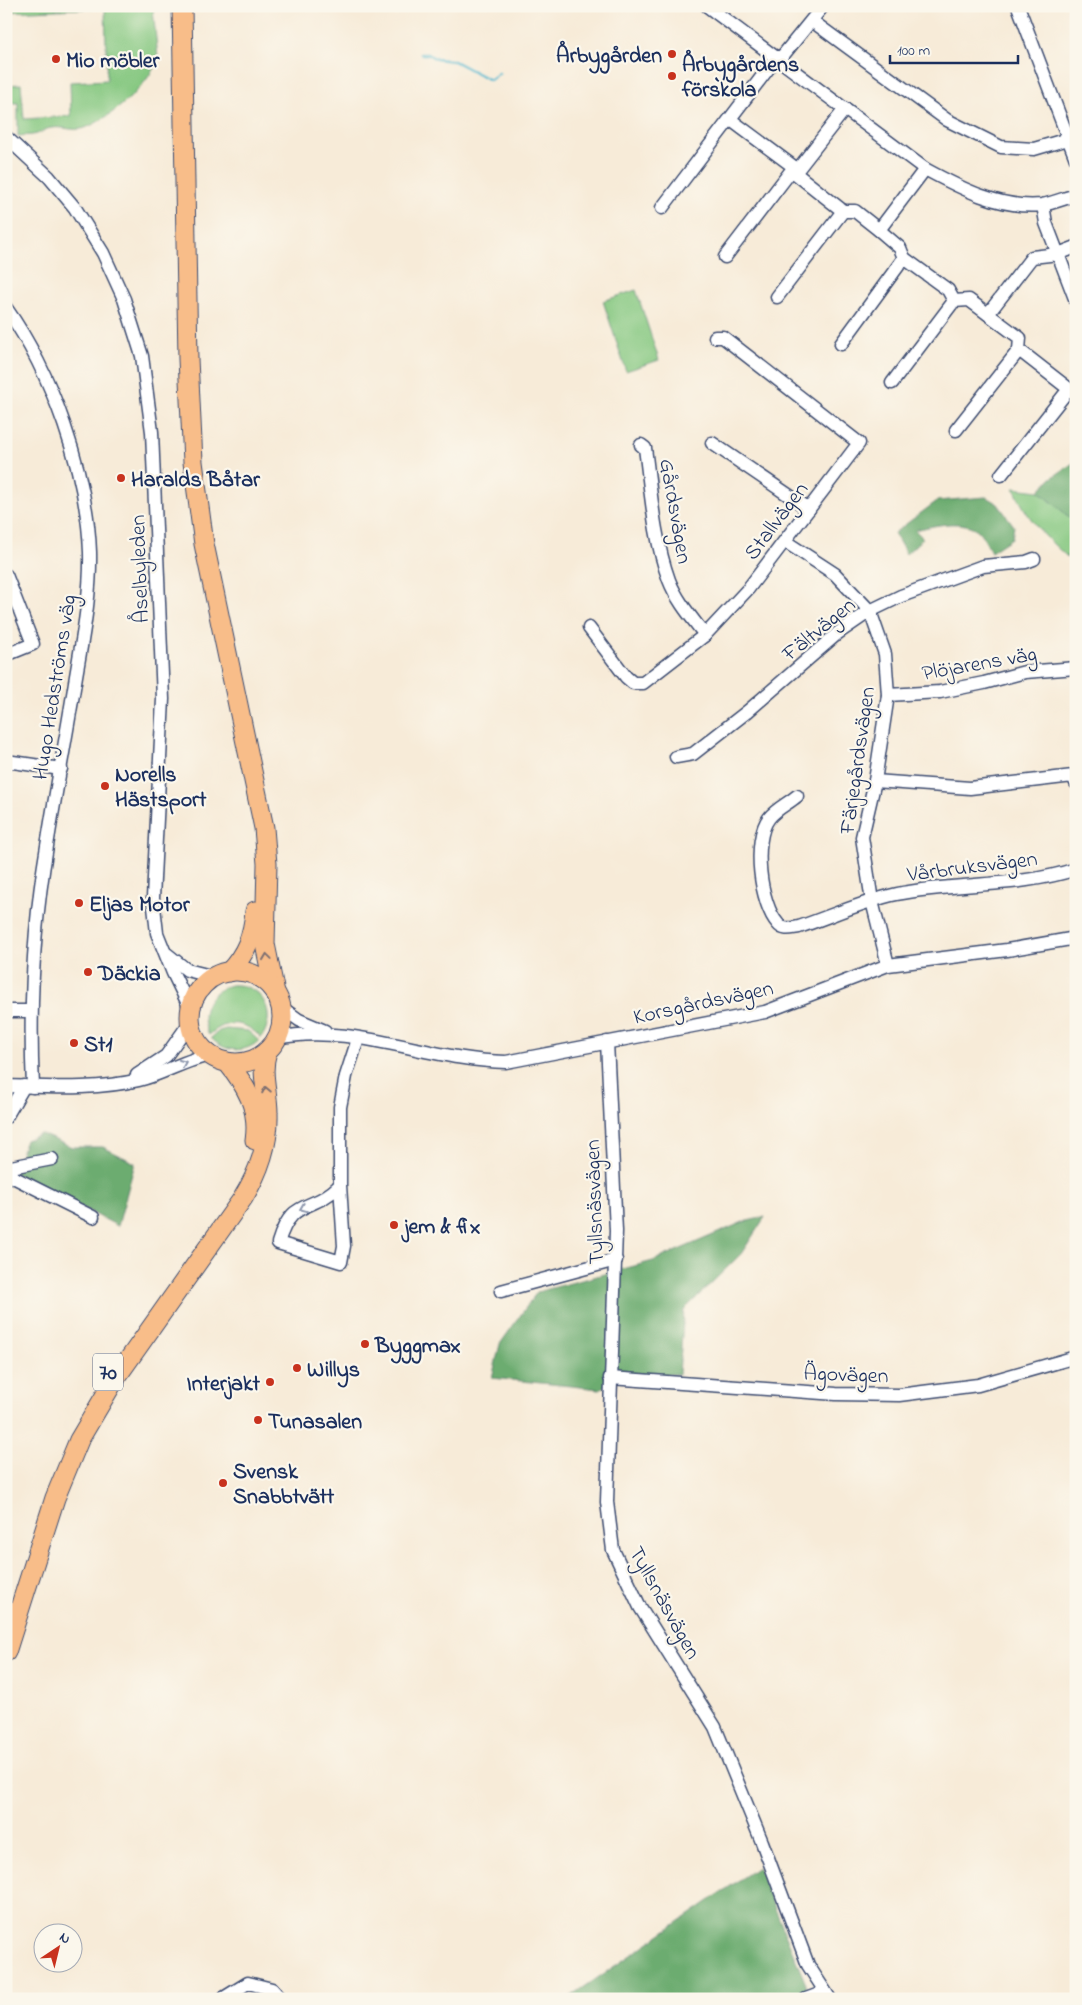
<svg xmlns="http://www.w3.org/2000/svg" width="1082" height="2005" font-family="'Indie Flower',sans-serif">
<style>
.green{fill:#86c881;stroke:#507c70}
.forest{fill:#6cac6f;stroke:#446e66}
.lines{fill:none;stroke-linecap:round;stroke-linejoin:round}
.stream{stroke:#52b9d0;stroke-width:2.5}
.minor-casing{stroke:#3c4b70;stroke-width:15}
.highway-casing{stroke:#3c4b70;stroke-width:21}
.minor{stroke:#fff;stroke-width:12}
.highway{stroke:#f8bd89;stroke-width:19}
.oneway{stroke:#7e6f71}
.oneway2{stroke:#8d97ae}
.poi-dot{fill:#c8321e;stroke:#fbf7ec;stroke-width:2}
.labels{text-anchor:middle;stroke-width:4.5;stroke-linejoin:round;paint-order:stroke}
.shield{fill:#fbf7ec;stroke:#5e6b89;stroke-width:1}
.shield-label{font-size:21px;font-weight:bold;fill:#1b2f5e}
.poi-label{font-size:22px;font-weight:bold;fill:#1b2f5e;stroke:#fbf7ec;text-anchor:start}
.street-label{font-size:22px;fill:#1b2f5e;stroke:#fbf7ec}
</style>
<rect width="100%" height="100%" fill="#fbf7ec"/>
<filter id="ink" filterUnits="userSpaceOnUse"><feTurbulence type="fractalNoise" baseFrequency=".02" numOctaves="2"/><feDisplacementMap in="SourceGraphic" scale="10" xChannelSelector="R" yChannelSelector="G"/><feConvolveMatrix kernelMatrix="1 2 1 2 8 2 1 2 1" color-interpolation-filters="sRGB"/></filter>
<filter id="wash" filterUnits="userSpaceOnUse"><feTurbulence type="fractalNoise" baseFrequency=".0096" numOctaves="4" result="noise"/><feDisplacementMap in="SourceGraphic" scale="20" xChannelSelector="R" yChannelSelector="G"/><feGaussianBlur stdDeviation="1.12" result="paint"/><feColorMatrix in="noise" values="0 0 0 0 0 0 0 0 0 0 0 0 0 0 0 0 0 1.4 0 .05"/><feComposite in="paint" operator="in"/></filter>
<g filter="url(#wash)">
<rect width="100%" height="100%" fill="#f7ebd8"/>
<!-- green -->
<g class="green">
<path d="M6,6h144l3,4 5,48c-8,27 -47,60 -73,70 -11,4 -22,-2 -33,0 -5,0 -10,4 -15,6 -6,2 -12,1 -19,2v-33h-12v-18l15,-1 3,35 47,-3 -1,-34 37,-2 -2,-72 -99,4z"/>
<path d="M636,290l23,70 -33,11 -23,-70z"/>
<path d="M1014,488l25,3 37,32v42c-28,-26 -47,-41 -62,-77z"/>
<path d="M231,985c30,-2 48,28 30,53 -16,-18 -34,-19 -52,-3 -12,-21 -1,-44 22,-50z"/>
<path d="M226,1029l22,2 11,10c-16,13 -34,11 -48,-3l8,-7z"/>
</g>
<!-- forest -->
<g class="forest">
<path d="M1076,461v62l-37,-32 11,-12z"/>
<path d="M986,497l12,7 16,22 -2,12 -21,14c-4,-7 -9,-19 -15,-23 -17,-10 -43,-3 -61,1l8,8 -17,16 -12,-21 43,-32z"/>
<path d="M41,1134l31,13h31l32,16 -17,63 -104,-53 12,-33z"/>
<path d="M765,1217l-24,37 -57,56 -5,64 -57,1 -22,14 -108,-11 8,-34 37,-52 116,-31 90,-39z"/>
<path d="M758,1867l54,132h-245z"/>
</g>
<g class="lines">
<!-- stream -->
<path class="stream" d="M421,54h7l8,5 18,2 36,19 9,-7"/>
</g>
</g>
<g filter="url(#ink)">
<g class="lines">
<!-- minor casing -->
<g class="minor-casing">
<g id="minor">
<path d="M707,6l218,163c35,19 75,40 117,36 11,-2 23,-7 34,-10"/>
<path d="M1018,6l58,153"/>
<path d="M812,21l135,99 54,27 33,2 34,-10"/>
<path d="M780,59l43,-53"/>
<path d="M6,137l43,40 26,31 28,45 21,46 18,57 10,76 11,267 -10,199 4,35 16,40 18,37"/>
<path d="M1043,205l3,18 30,78"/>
<path d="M662,208l115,-151"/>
<path d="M843,211l-48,-38 50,-64"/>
<path d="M879,230l46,-61"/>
<path d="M725,257l69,-90 -63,-47"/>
<path d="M904,258l44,32 6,11"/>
<path d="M777,297l66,-86h12l24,19 21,18 4,10 -63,86"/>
<path d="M6,308c46,65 81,164 84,244 1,42 -7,83 -14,124 -9,57 -20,114 -29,170 -14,82 -18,158 -14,241"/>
<path d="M988,314l44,-57 26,-3 18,-7"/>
<path d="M892,383l62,-82 15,-1 51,38 -1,12 -63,80"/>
<path d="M712,443l97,66"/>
<path d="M641,445l4,3c6,44 9,91 24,132 8,21 23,38 36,55"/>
<path d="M1001,475l68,-86 -50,-39"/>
<path d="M786,542l49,32 35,37 15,43 3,41 -13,86 -13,56 10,64 16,64"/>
<path d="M6,575l27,69 -27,11"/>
<path d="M589,628l37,49 7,6h10l62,-48 43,-46 111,-146 -136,-106h-8"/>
<path d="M888,695l52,-3 44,-9 41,-11 51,-4"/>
<path d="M676,757l17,-3 55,-43 90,-78 32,-22 31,-15 82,-30 43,-4 8,-3"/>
<path d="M6,761l55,8"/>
<path d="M875,781l95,7 103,-12 3,7"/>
<path d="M797,796c-8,7 -21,13 -28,22 -17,22 -9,86 9,106 5,7 14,4 21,3 32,-11 65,-26 98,-33 59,-12 122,-6 179,-25"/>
<path d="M167,954l20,16 28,7"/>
<path d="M281,1007l18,13 26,11"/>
<path d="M6,1011h25"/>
<path d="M277,1038c75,-16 153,23 229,24l259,-50 123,-47 119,-15 69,-12"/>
<path d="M607,1042l9,189 -9,271 6,48 27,57 75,120 47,115 46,123 22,34"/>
<path d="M137,1075l29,-19 25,-35"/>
<path d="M6,1086c44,1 90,4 133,-6 25,-6 47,-21 72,-25"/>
<path d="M6,1117l18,-31"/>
<path d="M6,1168l46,-9"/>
<path d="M6,1171l7,6 80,40"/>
<path d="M340,1185c-29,29 -48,11 -62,58l63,19 3,-16 -4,-61v-78l6,-31 12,-37"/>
<path d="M501,1291l115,-31"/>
<path d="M610,1378l226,16 63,1 79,-10 98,-28"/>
<path d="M222,1999l26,-16 24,6 9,10"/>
<path d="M806,1999l19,-7"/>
</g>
</g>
<!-- highway casing -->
<g class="highway-casing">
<g id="highway">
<path d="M182,6l6,353 5,103 11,82 60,284 3,36 -2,80 10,49"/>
<circle cx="236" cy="1017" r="46"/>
<path d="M229,972c17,-18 24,-36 26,-61"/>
<path d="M227,1062c19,23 33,47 28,78"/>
<path d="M6,1652l49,-154 24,-58 36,-61 128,-181c16,-26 26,-55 25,-85 0,-22 -8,-40 -1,-62"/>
</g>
</g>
<!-- minor -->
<use href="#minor" class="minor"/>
<!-- highway -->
<use href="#highway" class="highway"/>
</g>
<!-- one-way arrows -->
<defs><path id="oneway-chevron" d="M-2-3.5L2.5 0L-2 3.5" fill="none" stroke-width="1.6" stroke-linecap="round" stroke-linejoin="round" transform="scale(1.25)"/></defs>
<g class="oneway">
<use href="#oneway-chevron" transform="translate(267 957) rotate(-98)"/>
<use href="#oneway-chevron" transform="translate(266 1090) rotate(-101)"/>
</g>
<g class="oneway2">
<use href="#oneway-chevron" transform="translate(183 1063) rotate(-23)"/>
<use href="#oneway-chevron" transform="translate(303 1208) rotate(158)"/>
</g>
</g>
<!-- markers -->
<g class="poi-dot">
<circle cx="672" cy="54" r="5"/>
<circle cx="56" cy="59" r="5"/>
<circle cx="672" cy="76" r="5"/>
<circle cx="121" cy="478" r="5"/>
<circle cx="105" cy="786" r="5"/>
<circle cx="79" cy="903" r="5"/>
<circle cx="88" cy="972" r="5"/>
<circle cx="74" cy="1043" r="5"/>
<circle cx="394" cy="1225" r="5"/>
<circle cx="365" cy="1344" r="5"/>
<circle cx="297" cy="1368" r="5"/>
<circle cx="270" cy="1382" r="5"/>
<circle cx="258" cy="1420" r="5"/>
<circle cx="223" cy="1483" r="5"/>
</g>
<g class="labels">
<!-- shield labels -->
<rect class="shield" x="93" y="1353.5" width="30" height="37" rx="4"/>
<g class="shield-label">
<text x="108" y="1379">70</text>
</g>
<!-- poi labels -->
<g class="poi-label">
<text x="662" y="62" text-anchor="end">Årbygården</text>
<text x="66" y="67">Mio möbler</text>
<text x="682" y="71">Årbygårdens<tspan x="682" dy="25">förskola</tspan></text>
<text x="131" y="486">Haralds Båtar</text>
<text x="115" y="781">Norells<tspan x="115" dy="25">Hästsport</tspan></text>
<text x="89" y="911">Eljas Motor</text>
<text x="98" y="980">Däckia</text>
<text x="84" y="1051">St1</text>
<text x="404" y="1233">jem &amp; fix</text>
<text x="375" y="1352">Byggmax</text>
<text x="307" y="1376">Willys</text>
<text x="260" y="1390" text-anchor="end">Interjakt</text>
<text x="268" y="1428">Tunasalen</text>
<text x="233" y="1478">Svensk<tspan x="233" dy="25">Snabbtvätt</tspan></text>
</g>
<!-- street labels -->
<g class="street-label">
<text transform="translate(677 511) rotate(80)" y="8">Gårdsvägen</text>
<text transform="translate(775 520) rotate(-53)" y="8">Stallvägen</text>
<text transform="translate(138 569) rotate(-92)" y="8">Åselbyleden</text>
<text transform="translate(818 628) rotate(-39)" y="8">Fältvägen</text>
<text transform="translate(979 662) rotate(-10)" y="8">Plöjarens väg</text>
<text transform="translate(53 687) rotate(-81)" y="8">Hugo Hedströms väg</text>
<text transform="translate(856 760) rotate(-82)" y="8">Färjegårdsvägen</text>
<text transform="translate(972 865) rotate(-7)" y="8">Vårbruksvägen</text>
<text transform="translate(703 1001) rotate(-12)" y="8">Korsgårdsvägen</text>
<text transform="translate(593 1202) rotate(-92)" y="8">Tyllsnäsvägen</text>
<text transform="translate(846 1373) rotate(2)" y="8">Ägovägen</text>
<text transform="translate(666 1602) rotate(61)" y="8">Tyllsnäsvägen</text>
</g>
</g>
<!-- margin -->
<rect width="1082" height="2005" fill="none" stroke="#fbf7ec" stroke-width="25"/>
<!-- north arrow -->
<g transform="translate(58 1948) rotate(35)"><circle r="24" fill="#fbf7ec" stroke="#a1a7b3"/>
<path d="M0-4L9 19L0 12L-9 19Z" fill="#c8321e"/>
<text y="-8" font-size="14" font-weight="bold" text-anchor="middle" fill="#1b2f5e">N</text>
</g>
<!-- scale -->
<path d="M890 55v8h128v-8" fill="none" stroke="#1b2f5e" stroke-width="2.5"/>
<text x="897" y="55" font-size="15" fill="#1b2f5e" stroke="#fbf7ec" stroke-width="4" paint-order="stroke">100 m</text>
</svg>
